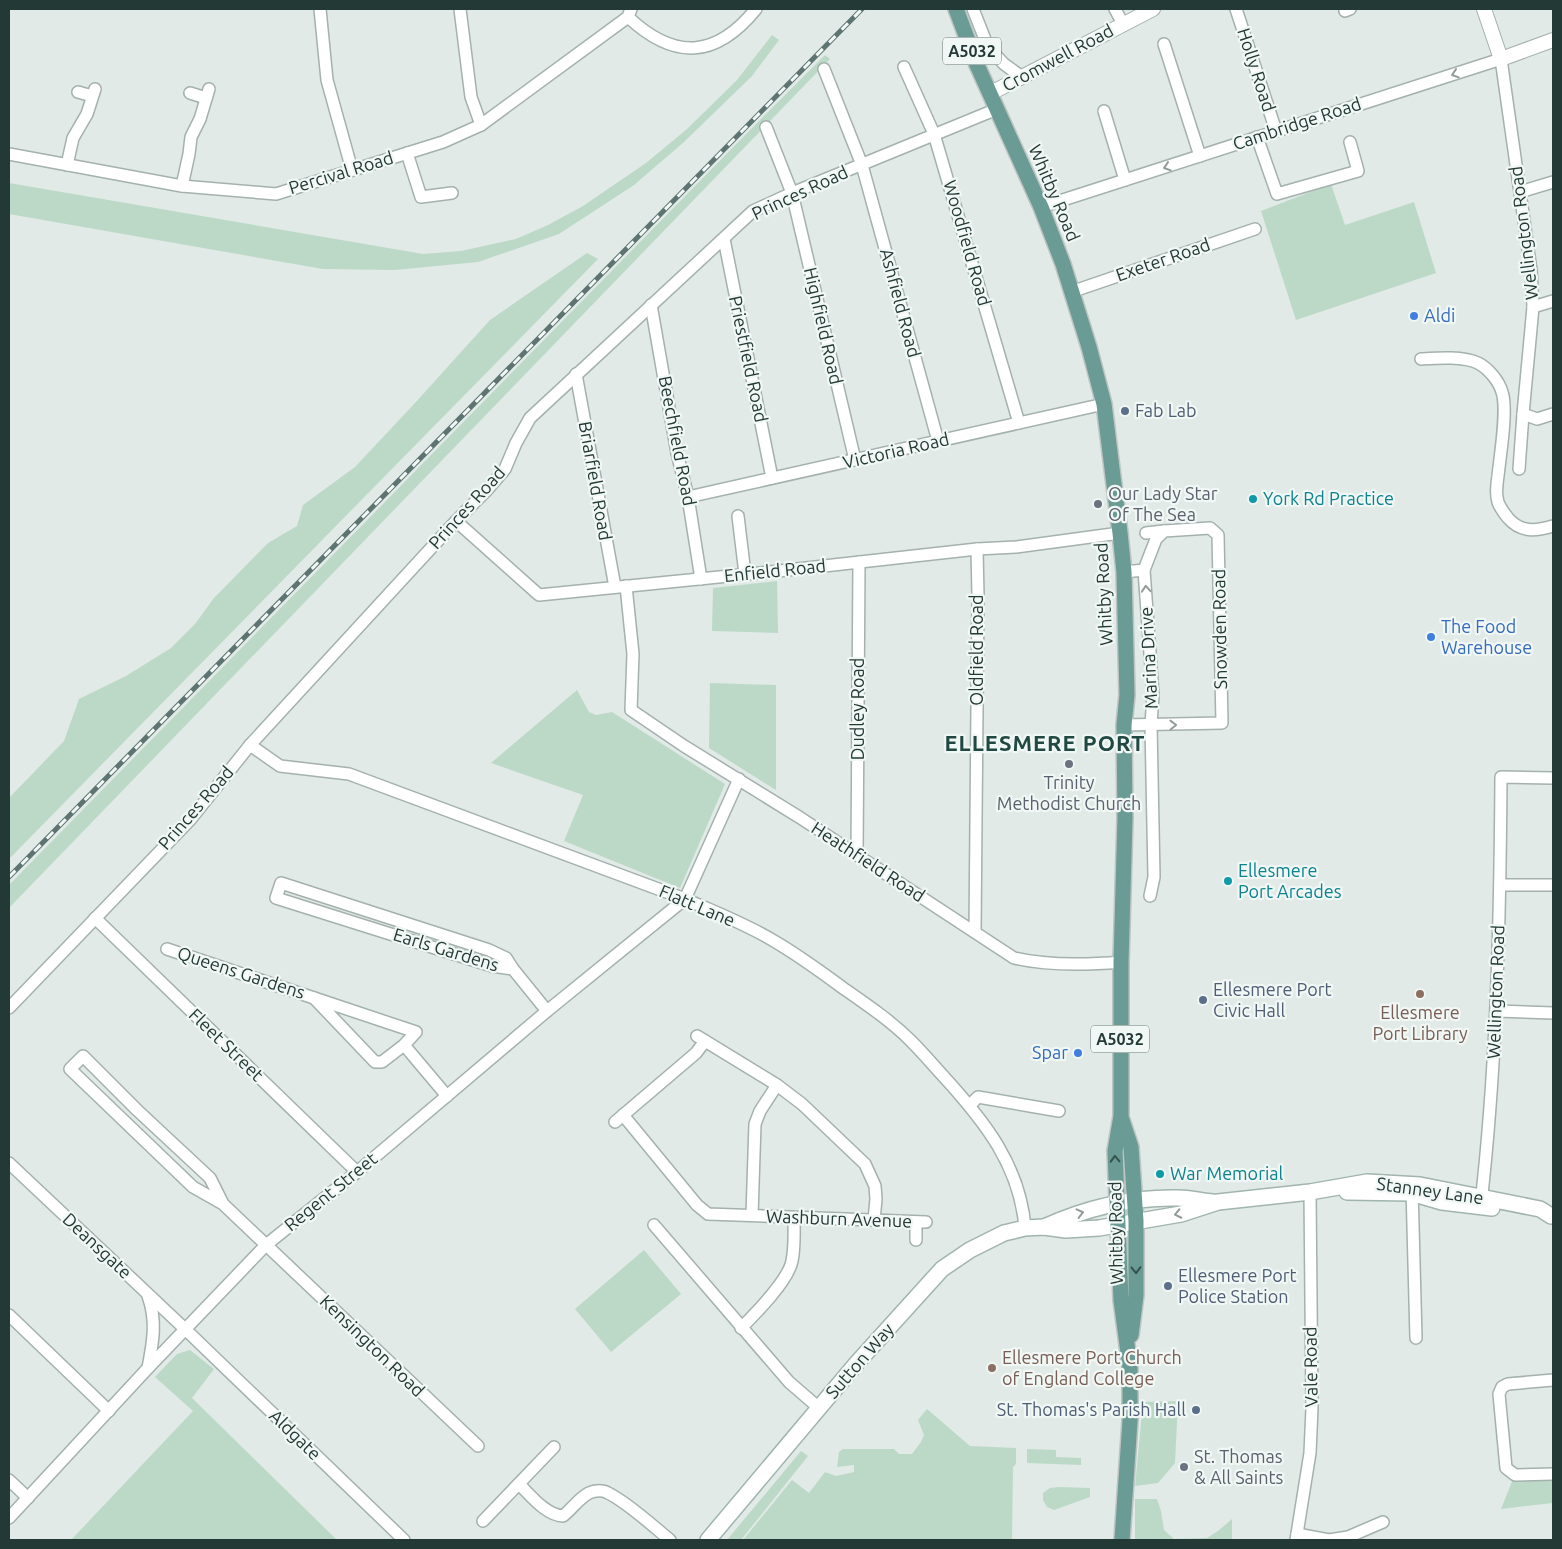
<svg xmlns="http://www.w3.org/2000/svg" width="1562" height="1549" font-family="Ubuntu,sans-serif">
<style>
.green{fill:#bcd9c7}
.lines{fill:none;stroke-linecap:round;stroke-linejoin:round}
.minor-casing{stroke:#a4b1ae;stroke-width:14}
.tertiary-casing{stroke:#a4b1ae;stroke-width:16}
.secondary-casing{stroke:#a1b4af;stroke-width:18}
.primary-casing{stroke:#bdc4c2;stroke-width:18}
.minor{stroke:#fff;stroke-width:11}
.tertiary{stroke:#fff;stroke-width:14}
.secondary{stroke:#fff;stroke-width:15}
.primary{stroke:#6a9b94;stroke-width:15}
.rail-casing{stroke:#5d7471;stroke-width:5}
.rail{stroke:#f1f7f4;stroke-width:3;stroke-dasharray:9;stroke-linecap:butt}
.oneway{stroke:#919c9a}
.oneway2{stroke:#35524d}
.shop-dot{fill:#3f7fe0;stroke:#f1f7f4;stroke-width:2}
.service-dot{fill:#5c6f8a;stroke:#f1f7f4;stroke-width:2}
.culture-dot{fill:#0f9aa8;stroke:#f1f7f4;stroke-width:2}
.worship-dot{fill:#6b7280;stroke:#f1f7f4;stroke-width:2}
.education-dot{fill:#8d6e63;stroke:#f1f7f4;stroke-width:2}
.labels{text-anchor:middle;stroke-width:4.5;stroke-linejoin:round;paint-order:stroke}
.shield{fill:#f1f7f4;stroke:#61726e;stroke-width:1}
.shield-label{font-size:16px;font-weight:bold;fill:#233935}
.street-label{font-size:18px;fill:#233935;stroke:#f1f7f4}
.shop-label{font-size:18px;fill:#366cbe;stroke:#f1f7f4;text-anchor:start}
.service-label{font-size:18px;fill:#4e5e75;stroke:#f1f7f4;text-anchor:start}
.worship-label{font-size:18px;fill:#5b616d;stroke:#f1f7f4;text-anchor:start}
.culture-label{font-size:18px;fill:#0d838f;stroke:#f1f7f4;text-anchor:start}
.education-label{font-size:18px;fill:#785e54;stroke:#f1f7f4}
.district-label{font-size:22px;font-weight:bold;letter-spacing:1px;fill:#214943;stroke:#f1f7f4}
</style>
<rect width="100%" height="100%" fill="#e1eae7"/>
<!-- green -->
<g class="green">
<path d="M772,35l7,5 -27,36 -68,66 -50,43 -75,49 -81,28 -83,8 -72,-1 -314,-55v-31l414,71 38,-3 55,-12 32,-14 35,-19 63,-43 41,-34 50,-49z"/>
<path d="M825,55l5,4 -821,849v-23l741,-755z"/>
<path d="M1331,184l14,41 69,-23 22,71 -140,47 -35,-109z"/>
<path d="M587,253l11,6 -589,600v-61l55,-57 15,-42 47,-23 45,-28 24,-24 19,-26 54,-55 29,-17 6,-21 52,-38 60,-64 75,-83z"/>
<path d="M777,581l1,52 -66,-2 1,-43z"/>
<path d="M710,683l66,2v105l-67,-42z"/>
<path d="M577,690l12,22 7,3 16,-3 113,72 -45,104 -116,-47 19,-46 -92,-32z"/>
<path d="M644,1250l37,44 -70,58 -36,-43z"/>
<path d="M190,1350l24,19 -22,29 145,142h-266l122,-129 -38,-34 22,-23z"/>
<path d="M1178,1401l-3,62 -17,20 -23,3 8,-84z"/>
<path d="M927,1409l43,37 46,2v16l-3,3 -1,73h-269l49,-60 17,13 16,-21 11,4 18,-4v-7l-17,2 2,-15 4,-3h51l5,5h13l9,-12 3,-7 -6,-15z"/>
<path d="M1027,1449l29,1v7l25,1v7l-54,-2z"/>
<path d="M801,1451l7,5 -67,84h-14z"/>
<path d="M1553,1477v26l-52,6 12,-30z"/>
<path d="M1059,1487l31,1v9l-36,13 -7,-3 -4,-7v-7l7,-5z"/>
<path d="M1135,1499h22l4,12 3,19 10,9 33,-1 11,-7 14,-12v21h-97z"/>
</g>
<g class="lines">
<!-- minor casing -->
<g class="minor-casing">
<g id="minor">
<path d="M320,9l7,71 25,90"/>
<path d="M460,9l11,88 10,28"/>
<path d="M973,9l15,38 16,17 18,13"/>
<path d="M1115,9l8,15"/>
<path d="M1236,9l40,122"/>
<path d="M1345,11l5,-2"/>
<path d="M628,17c47,44 88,41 128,-8"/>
<path d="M1164,44l36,112"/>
<path d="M904,67l30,67 85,289"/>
<path d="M824,69l38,96 76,276"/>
<path d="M78,92l14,4"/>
<path d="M190,93l16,5"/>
<path d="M1104,111l21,69"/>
<path d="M766,127l26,66 63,267"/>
<path d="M1257,137l20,57 81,-23 -8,-29"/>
<path d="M407,153l14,44 31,-4"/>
<path d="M9,154l173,32 94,8 167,-52 38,-17 147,-108 3,-8"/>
<path d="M67,165l6,-27 14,-24 8,-25"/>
<path d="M182,186l7,-32 2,-17 9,-18 9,-30"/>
<path d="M1520,192l33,-10"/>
<path d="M1041,207l460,-148 30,211 2,37 -10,107 -4,55"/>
<path d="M724,239l48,239"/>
<path d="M1071,292l184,-63"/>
<path d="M651,305l26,148 11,44 13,82"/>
<path d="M1533,307l20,-6"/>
<path d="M1421,359c16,-1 42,-3 57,4 10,5 21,18 24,29 6,17 -2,64 -4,84 -1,8 -3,17 0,26 2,6 6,11 10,16 13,15 28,13 45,8"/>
<path d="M576,374l39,213"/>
<path d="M1523,414l14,5 16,-5"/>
<path d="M688,497l416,-93"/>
<path d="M738,516l7,58"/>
<path d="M456,521l83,74 240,-24 198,-22 39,-2 104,-14"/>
<path d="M1146,533l18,-2"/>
<path d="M1144,570l9,125 -2,30 3,152 -4,19"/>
<path d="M1124,572l20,-2 12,-31 8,-8 46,-3 8,7 4,188 -98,2"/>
<path d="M626,586l7,68 -2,56 53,36 115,71 215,141c34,8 72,7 107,4"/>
<path d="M250,745l30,21 69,8 336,125c30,13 61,25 89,42 24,14 46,30 69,47 23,16 48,33 68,53 12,12 23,25 34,37 40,44 75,88 80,150"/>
<path d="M857,855l2,-293"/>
<path d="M1500,885h53"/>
<path d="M95,918l262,254"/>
<path d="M975,932l3,-336 -1,-47"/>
<path d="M167,949l147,49"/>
<path d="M513,969l-7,-11 -17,-8 -208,-67 -5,15 216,68 21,3 34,42"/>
<path d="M9,1008l181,-188 60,-75 206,-224 31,-31 18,-21 11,-26 14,-25 223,-207 39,-18 205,-84"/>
<path d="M1497,1011l56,2"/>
<path d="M697,1036l80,49 25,19 63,60 10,22 1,13 -2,21"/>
<path d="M404,1045l12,-13 -102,-34 61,64h7l22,-17 43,51"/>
<path d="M970,1105l8,-8 81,14"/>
<path d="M623,1115l74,90 11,9 218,8"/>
<path d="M615,1122l81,-69 9,-12"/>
<path d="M9,1163l176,166 219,211"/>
<path d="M1412,1188l4,150"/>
<path d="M1481,1203c16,-141 19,-283 20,-426l52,1"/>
<path d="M223,1204l-13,-26 -73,-68 -54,-54 -13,13 123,118 30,17 255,242"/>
<path d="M752,1215l3,-91 5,-13 17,-26"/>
<path d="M654,1225l135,157 30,26"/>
<path d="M916,1240v-18"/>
<path d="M148,1296c9,25 5,46 0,72"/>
<path d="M9,1315l100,96"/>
<path d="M741,1328c15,-15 47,-47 51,-67 3,-14 2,-29 2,-43"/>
<path d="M1553,1380l-45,4 -6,3 -3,7 7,74 9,7 38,-1"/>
<path d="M9,1480l19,18"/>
<path d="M519,1484c12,12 27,31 44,32 9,-7 16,-18 26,-23 6,-3 14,-3 19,0 19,9 46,34 62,47"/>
<path d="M9,1518l139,-150 118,-123 91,-73 190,-161 138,-112 54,-120"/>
<path d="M483,1521l71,-74"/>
<path d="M1297,1534l32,6 19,-3 35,-15"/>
<path d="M1296,1540l14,-87 2,-45 -2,-216"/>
</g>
</g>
<!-- tertiary casing -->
<g class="tertiary-casing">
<g id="tertiary">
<path d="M1484,9l17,50 52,-19"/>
<path d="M991,93l162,-84"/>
</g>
</g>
<!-- secondary casing -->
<g class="secondary-casing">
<g id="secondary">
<path d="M1347,1192l64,1 31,9 50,6"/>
<path d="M1044,1227c42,-19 88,-30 134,-29 12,0 23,3 35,4"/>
<path d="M708,1540l148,-176 86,-95 28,-19 34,-17 21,-5 19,-1 22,3 33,-2 82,-14 37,-12 92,-10 57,-10 53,3 120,24 11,7"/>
</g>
</g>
<!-- primary casing -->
<g class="primary-casing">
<g id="primary">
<path d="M956,9l21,56 64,142 22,57 26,83 15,57 16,129 4,39 3,123 -3,30 1,93 -4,144v154l-6,35 6,149 9,67v54l-8,119"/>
<path d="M1122,1120l9,27 5,74v74l-5,40"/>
</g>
</g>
<!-- minor -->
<use href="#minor" class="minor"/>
<!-- tertiary -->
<use href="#tertiary" class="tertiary"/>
<!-- secondary -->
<use href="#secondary" class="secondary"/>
<!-- primary -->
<use href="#primary" class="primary"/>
<!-- rail casing -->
<g class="rail-casing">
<path id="rail" d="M9,877l853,-868"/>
</g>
<!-- rail -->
<use href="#rail" class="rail"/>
</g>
<!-- one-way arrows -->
<defs><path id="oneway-chevron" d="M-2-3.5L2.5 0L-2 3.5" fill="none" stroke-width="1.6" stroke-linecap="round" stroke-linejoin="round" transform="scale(1.25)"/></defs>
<g class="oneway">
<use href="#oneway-chevron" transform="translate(1455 74) rotate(162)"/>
<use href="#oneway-chevron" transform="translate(1167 167) rotate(162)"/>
<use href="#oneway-chevron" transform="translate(1146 589) rotate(-94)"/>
<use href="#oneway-chevron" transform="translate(1173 725) rotate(-1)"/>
<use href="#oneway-chevron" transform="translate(1080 1213) rotate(-14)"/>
<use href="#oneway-chevron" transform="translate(1178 1214) rotate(168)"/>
</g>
<g class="oneway2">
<use href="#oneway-chevron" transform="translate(1115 1159) rotate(-92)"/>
<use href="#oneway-chevron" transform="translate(1136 1270) rotate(89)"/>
</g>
<!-- markers -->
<g class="shop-dot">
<circle cx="1414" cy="316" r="5"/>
<circle cx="1431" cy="637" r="5"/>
<circle cx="1078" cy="1053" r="5"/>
</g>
<g class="service-dot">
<circle cx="1125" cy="411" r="5"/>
<circle cx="1203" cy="1000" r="5"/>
<circle cx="1168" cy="1286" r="5"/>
<circle cx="1196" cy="1410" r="5"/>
</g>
<g class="culture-dot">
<circle cx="1253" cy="499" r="5"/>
<circle cx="1228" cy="881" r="5"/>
<circle cx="1160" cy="1174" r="5"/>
</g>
<g class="worship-dot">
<circle cx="1098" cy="504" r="5"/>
<circle cx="1069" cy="764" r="5"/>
<circle cx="1184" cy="1467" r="5"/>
</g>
<g class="education-dot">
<circle cx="1420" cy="994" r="5"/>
<circle cx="992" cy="1368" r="5"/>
</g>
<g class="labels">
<!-- shield labels -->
<g class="shield">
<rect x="943" y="37.5" width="58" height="27" rx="4"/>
<rect x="1091" y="1025.5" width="58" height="27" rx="4"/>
</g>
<g class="shield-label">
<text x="972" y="57">A5032</text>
<text x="1120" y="1045">A5032</text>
</g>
<!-- street labels -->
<g class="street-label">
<text transform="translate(1058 58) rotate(-28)" y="6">Cromwell Road</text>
<text transform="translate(1256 70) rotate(72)" y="6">Holly Road</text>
<text transform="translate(1297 124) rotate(-18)" y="6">Cambridge Road</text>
<text transform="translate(341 173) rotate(-17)" y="6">Percival Road</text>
<text transform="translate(800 193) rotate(-25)" y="6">Princes Road</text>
<text transform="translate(1054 193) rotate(67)" y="6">Whitby Road</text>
<text transform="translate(1524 233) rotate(-97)" y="6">Wellington Road</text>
<text transform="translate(967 243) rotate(74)" y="6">Woodfield Road</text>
<text transform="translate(1163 260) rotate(-19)" y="6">Exeter Road</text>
<text transform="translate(900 303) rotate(75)" y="6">Ashfield Road</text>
<text transform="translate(823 326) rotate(77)" y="6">Highfield Road</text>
<text transform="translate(748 359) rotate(78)" y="6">Priestfield Road</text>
<text transform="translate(677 441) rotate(79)" y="6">Beechfield Road</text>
<text transform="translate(896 451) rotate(-13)" y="6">Victoria Road</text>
<text transform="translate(595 481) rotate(80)" y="6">Briarfield Road</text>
<text transform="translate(467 508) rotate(-48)" y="6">Princes Road</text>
<text transform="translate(775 571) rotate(-6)" y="6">Enfield Road</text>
<text transform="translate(1104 594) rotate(-93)" y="6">Whitby Road</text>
<text transform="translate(1220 629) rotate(-91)" y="6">Snowden Road</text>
<text transform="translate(977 650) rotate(-90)" y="6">Oldfield Road</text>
<text transform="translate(1149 658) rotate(-93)" y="6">Marina Drive</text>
<text transform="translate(858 709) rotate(-90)" y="6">Dudley Road</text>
<text transform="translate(196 808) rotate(-49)" y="6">Princes Road</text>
<text transform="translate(868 862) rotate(33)" y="6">Heathfield Road</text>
<text transform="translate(697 906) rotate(23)" y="6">Flatt Lane</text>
<text transform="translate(446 950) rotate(17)" y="6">Earls Gardens</text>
<text transform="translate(241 973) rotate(18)" y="6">Queens Gardens</text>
<text transform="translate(1496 992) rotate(-88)" y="6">Wellington Road</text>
<text transform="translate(226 1045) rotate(44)" y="6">Fleet Street</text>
<text transform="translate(1430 1191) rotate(8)" y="6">Stanney Lane</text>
<text transform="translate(331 1192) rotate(-39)" y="6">Regent Street</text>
<text transform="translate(839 1219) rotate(2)" y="6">Washburn Avenue</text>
<text transform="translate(1116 1233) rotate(-91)" y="6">Whitby Road</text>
<text transform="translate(97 1246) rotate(43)" y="6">Deansgate</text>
<text transform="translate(372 1346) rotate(44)" y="6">Kensington Road</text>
<text transform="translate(860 1361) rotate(-49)" y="6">Sutton Way</text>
<text transform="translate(1311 1367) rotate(-91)" y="6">Vale Road</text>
<text transform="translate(295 1435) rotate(44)" y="6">Aldgate</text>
</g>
<!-- shop labels -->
<g class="shop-label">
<text x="1424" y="322">Aldi</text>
<text x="1441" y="633">The Food<tspan x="1441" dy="21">Warehouse</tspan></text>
<text x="1068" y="1059" text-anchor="end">Spar</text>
</g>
<!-- service labels -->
<g class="service-label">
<text x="1135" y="417">Fab Lab</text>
<text x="1213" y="996">Ellesmere Port<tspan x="1213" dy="21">Civic Hall</tspan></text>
<text x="1178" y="1282">Ellesmere Port<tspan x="1178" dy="21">Police Station</tspan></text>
<text x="1186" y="1416" text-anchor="end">St. Thomas's Parish Hall</text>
</g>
<!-- worship labels -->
<g class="worship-label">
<text x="1108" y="500">Our Lady Star<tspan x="1108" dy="21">Of The Sea</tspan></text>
<text x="1069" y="789" text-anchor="middle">Trinity<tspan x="1069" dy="21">Methodist Church</tspan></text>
<text x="1194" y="1463">St. Thomas<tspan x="1194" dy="21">&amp; All Saints</tspan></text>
</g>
<!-- culture labels -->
<g class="culture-label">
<text x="1263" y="505">York Rd Practice</text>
<text x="1238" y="877">Ellesmere<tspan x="1238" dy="21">Port Arcades</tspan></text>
<text x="1170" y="1180">War Memorial</text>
</g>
<!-- education labels -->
<g class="education-label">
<text x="1420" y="1019">Ellesmere<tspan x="1420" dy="21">Port Library</tspan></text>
<text x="1002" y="1364" text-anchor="start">Ellesmere Port Church<tspan x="1002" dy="21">of England College</tspan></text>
</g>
<!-- district labels -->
<g class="district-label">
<text x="1045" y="751">ELLESMERE PORT</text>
</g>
</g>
<!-- border -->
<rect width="1562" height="1549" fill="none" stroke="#233935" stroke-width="20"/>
</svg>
